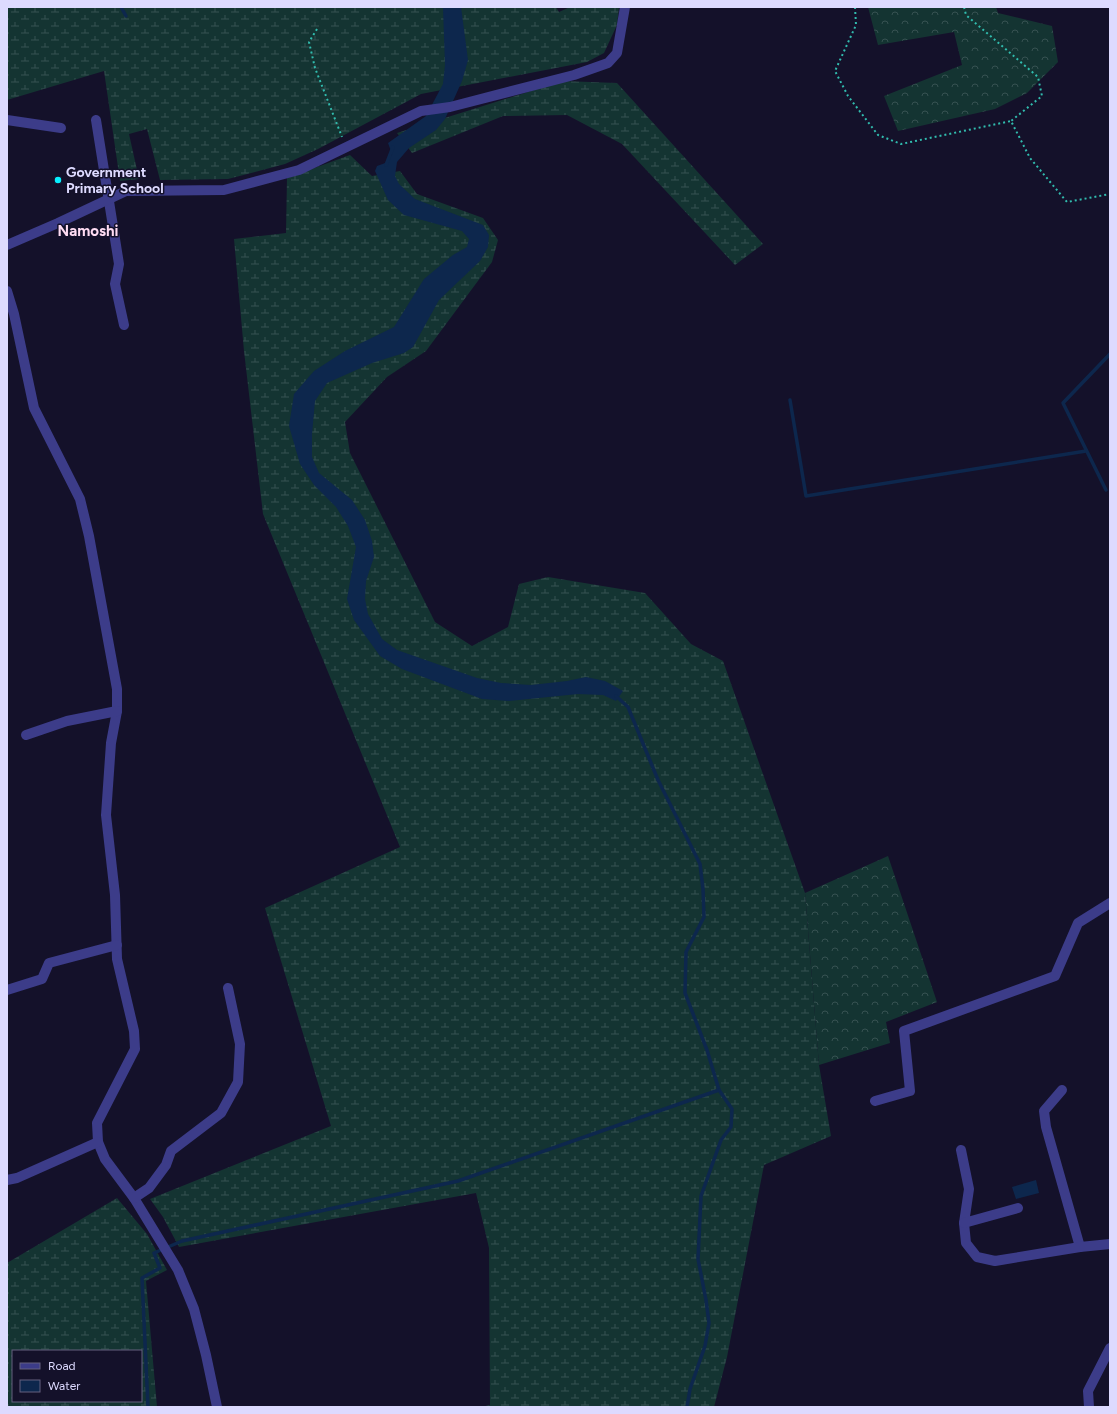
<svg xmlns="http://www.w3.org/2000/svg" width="1117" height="1414" font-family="Figtree,sans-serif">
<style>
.forest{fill:url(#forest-crowns)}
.wetland{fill:url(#wetland-marsh);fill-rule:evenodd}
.water{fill:#0d274d}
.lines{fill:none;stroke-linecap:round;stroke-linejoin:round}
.stream{stroke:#0d274d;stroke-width:3.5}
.path{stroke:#31bcae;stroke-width:2;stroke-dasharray:2 3;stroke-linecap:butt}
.minor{stroke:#3c3c89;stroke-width:10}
.poi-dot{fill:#07effe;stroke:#14112a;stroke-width:1.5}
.labels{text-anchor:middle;stroke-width:3;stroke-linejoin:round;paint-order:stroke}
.poi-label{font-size:14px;font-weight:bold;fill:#dddaff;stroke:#14112a;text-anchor:start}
.neighbourhood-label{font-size:15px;font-weight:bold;fill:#ffdcf3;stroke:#14112a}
</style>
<defs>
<pattern id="forest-crowns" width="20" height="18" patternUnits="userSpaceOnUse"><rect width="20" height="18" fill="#143432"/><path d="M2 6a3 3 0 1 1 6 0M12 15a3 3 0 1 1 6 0" fill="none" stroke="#365151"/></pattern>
<pattern id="wetland-marsh" width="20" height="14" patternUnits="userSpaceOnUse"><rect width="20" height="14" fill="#143432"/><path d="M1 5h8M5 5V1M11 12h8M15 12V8" fill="none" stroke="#365151"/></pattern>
</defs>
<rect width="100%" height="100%" fill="#14112a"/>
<!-- forest -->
<g class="forest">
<path d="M868,7h128l2,6 54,13 6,36 -31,31 -32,16 -97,22 -14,-35 78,-31 -8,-33 -76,13z"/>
<path d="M888,856l49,146 -51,20 4,21 -71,22 -14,-172z"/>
</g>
<!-- wetland -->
<g class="wetland">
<path d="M7,7h549l3,5 11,-5h49l-2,18 -13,28 -17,9 -166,32 -103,55 -33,15 -57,15 -68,1 -13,-51 -18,5 10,45 -19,2 -16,-110 -97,29z"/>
<path d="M563,81l54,2 146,161 -28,21 -113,-121 -55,-29 -64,1 -91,37 -15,-20z"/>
<path d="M350,155l22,21 28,-5 17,23 66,24 15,22 -6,22 -66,89 -39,26 -42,45 5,31 85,169 37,24 36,-19 11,-43 29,-7 97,16 46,51 32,17 82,232 14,172 12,71 -67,29 -37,192 -13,50h-233l9,-2 -1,-157 -13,-55 -297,54 -16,-30 -13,-18 181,-73 -66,-218 135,-61 -137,-333 -19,-163 -10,-112 52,-6 1,-55z"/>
<path d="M117,1198l30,36 20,36 -21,11 11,126h-150v-144zM13,1351h128v50h-128z"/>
</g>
<!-- water -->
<g class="water">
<path d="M443,7h18l7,53 -6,21 -17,38 -9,11 -27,18 -12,14 -2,14 4,8 16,15 68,26 6,10 -1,12 -8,14 -41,39 -26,47 -9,6 -32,10 -45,20 -12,18 -3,33v23l7,16 33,27 13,20 7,21 2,16 -8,24 -1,18 3,15 14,25 15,11 80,28 24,5 30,2 36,-4 19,-4 19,4 18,10 -7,10 -13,-6 -25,-1 -69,7 -27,-2 -80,-30 -22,-13 -26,-36 -7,-21 9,-52 -8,-21 -12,-19 -22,-22 -14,-21 -11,-38 5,-32 20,-23 31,-20 49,-24 30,-48 29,-24 14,-8 2,-8 -7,-8 -58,-16 -16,-15 -13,-29 2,-5 11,-4 4,-8 -4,-11 38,-27 17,-32 2,-19z"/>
<path d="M1036,1180l3,13 -23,6 -4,-12z"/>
</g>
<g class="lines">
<!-- stream -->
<g class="stream">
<path d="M121,7l5,9"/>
<path d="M386,165l7,-18"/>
<path d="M790,400l16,96 280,-45"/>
<path d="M1106,490l-43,-87 47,-49"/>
<path d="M616,696l12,11 30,73 42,84 3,25 1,28 -18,35 -1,41 22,57 12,40 13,19 -1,18 -10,13 -20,56 -3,63 8,41 3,23 -4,23 -15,43 -3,18"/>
<path d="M148,1407l-6,-129 18,-10 -6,-15 28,-12 276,-60 261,-91"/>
</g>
<!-- path -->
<g class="path">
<path d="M855,7l1,18 -21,46 13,25 30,39 23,9 110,-23 19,37 37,44 43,-8"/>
<path d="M964,7l2,8 72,62 4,19 -31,25"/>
<path d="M317,29l-8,13 6,26 27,69"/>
</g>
<!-- minor -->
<g class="minor">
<path d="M7,120l54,8"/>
<path d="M96,120l23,144 -4,20 9,41"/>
<path d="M7,245l51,-22 68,-32 98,-1 75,-20 122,-59 29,-4 124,-32 34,-12 9,-10 8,-46"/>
<path d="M7,291l7,23 20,94 46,91 9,37 28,153v22l-6,32 -5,72 9,80 2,64 17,72 1,18 -38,74 1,19 7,17 29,39 44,72 16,39 12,46 11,52"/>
<path d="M26,735l41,-14 50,-10"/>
<path d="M7,990l35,-11 7,-16 68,-18"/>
<path d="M1062,1090l-18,21 2,16 34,120"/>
<path d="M875,1101l35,-10 -6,-60 151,-55 23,-53 32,-20"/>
<path d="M961,1150l8,39 -5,34 2,20 11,14 18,4 85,-14 30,-3"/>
<path d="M7,1180l10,-2 81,-36"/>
<path d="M134,1198l15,-10 17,-23 5,-14 50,-38 17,-31 2,-38 -12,-56"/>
<path d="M964,1223l54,-15"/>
<path d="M1089,1407l-1,-16 22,-43"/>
</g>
</g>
<!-- markers -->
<circle class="poi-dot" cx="58" cy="180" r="4"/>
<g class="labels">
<!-- poi labels -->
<g class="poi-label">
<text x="66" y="177">Government<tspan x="66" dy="16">Primary School</tspan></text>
</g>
<!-- neighbourhood labels -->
<g class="neighbourhood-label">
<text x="88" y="236">Namoshi</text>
</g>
</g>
<!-- border -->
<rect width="1117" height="1414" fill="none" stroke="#dddaff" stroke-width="16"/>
<!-- legend -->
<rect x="12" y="1350" width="130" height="52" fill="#14112a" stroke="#64617f"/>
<rect x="20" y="1363" width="20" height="6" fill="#3c3c89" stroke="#64617f"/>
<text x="48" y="1370" font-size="12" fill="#dddaff">Road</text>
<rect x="20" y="1380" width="20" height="12" fill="#0d274d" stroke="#64617f"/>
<text x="48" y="1390" font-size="12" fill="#dddaff">Water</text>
</svg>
